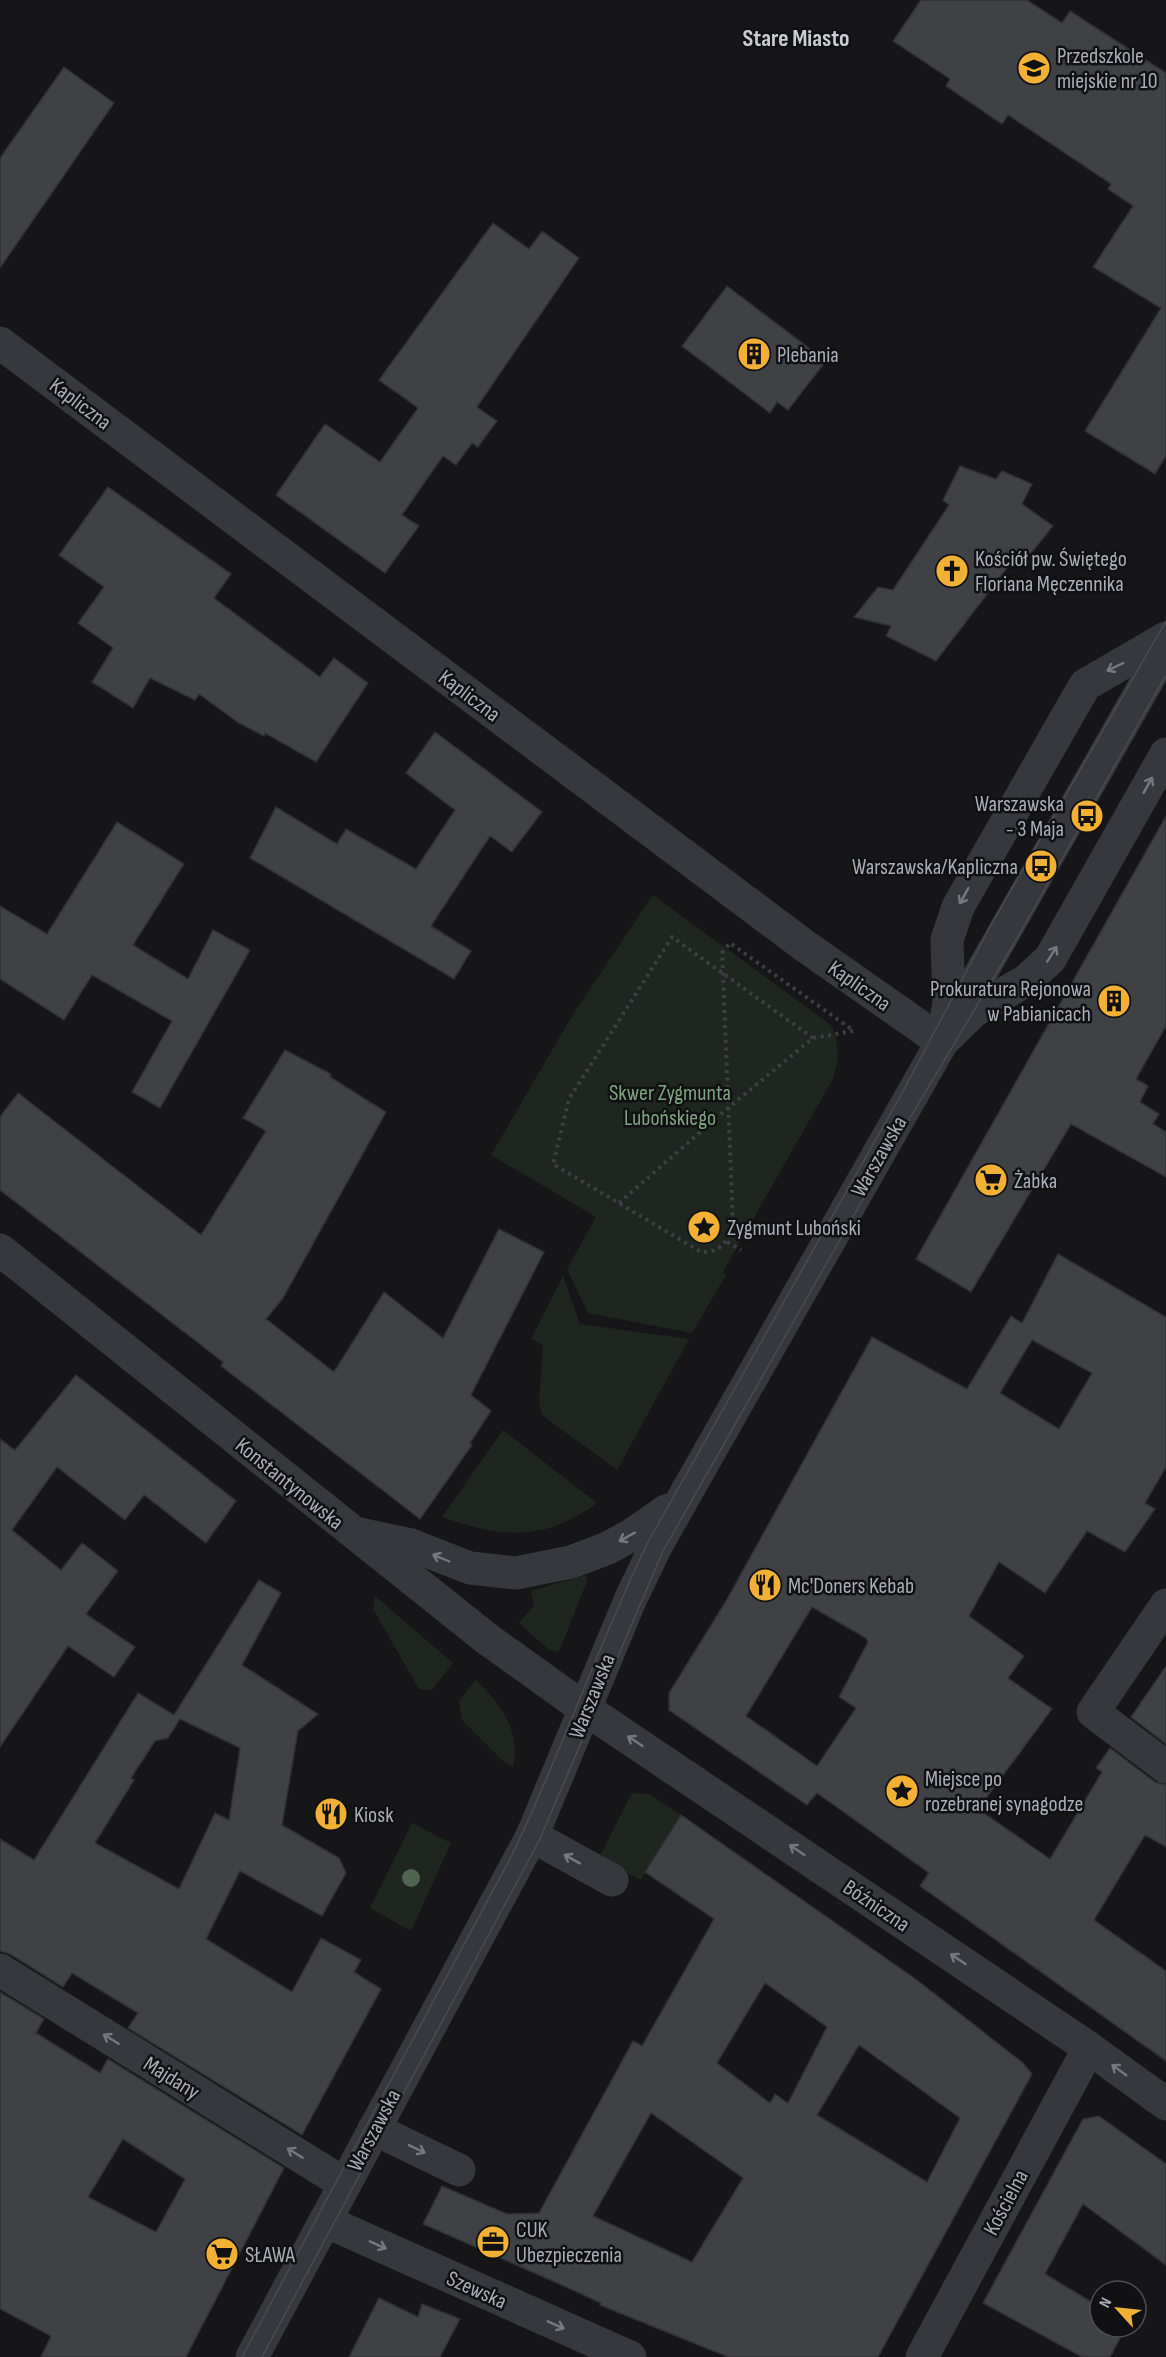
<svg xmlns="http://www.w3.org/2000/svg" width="1166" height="2357" font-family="'Sofia Sans Condensed',sans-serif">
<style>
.green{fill:#1e261f}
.building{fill:#404145;stroke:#303034;stroke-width:1.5;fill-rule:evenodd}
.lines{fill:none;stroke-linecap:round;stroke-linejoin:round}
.path{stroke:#3d3f44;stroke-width:4;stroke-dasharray:3 4.5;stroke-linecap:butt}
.minor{stroke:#37383d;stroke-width:33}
.tram{stroke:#4a4c52;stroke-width:1.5}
.tree{fill:#506452}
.oneway{stroke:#757881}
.labels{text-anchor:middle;stroke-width:5;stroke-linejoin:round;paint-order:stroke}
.poi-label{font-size:22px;fill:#a8adb8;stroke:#111113;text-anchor:start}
.street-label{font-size:22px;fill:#a8adb8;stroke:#111113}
.park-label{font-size:22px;fill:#7fa381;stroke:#111113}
.neighbourhood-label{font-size:24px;font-weight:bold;fill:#c9ccd4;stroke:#111113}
</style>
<rect width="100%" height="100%" fill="#161618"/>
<!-- green -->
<g class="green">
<path d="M653,895l178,130c9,20 8,33 2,54l-110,193 3,3 -34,58 -104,-20 -21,-44 29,-52 -105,-62 81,-139z"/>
<path d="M563,1276l17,48 109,15 -72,131 -75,-55 -3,-13 4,-57 -12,-6z"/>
<path d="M503,1430l94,73c-53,39 -96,35 -155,14z"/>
<path d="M586,1575l1,6 -25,63 -4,8 -9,-2 -30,-27 15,-17 -3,-15z"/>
<path d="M375,1596l78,67 -21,27 -13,-1 -46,-80z"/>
<path d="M476,1680c25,24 45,51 37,87l-10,-6 -41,-41 -3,-19z"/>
<path d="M632,1793l17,1 32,21 -40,65 -42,-22z"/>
<path d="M412,1823l39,20 -40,88 -41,-23z"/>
</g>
<!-- building -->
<g class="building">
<path d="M921,0h106l35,23 8,-12 96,62v383l-11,18 -70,-43 76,-123 -68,-41 40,-61 -25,-17 3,-5 -103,-69 -6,9 -56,-38 4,-7 -57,-38z"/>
<path d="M64,67l50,36 -114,165v-110z"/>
<path d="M493,223l36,26 13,-18 37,27 -102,149 20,14 -19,26 -6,-4 -16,22 -13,-9 -41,59 17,11 -34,47 -109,-78 49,-71 55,38 38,-54 -39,-28z"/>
<path d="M727,286l99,75 -38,49 -11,-8 -7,11 -88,-67z"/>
<path d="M960,466l36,13 6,-8 30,13 -10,20 31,22 -25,31 -8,-6 -84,110 -50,-25 5,-10 -37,-9 24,-30 15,3 56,-85 -6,-5z"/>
<path d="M108,487l123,87 -17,24 106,79 14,-19 34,25 -52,79 -51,-29 -1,3 -25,-13 -40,-29 -4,6 -45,-22 -17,30 -41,-26 21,-34 -35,-25 26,-36 -45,-32z"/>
<path d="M435,732l107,80 -30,40 -22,-16 -59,90 40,25 -17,28 -204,-121 26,-51 61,37 9,-15 70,40 39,-59 -49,-37z"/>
<path d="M1166,816v210l-30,53 12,7 -8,16 19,12 -6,10 13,8v45l-95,-53 -100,168 -55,-33z"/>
<path d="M117,822l67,42 -51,81 55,34 25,-49 37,20 -90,158 -28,-16 40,-71 -80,-46 -28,45 -64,-41v-73l47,28z"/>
<path d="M285,1050l46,24 -1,3 56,35 -103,186 -17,21 68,53 50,-80 59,46 56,-109 45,23 -73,143 20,16 -21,32 2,2 -52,74 -199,-153 2,-4 -223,-172v-73l18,-24 183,142 65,-104 -23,-13z"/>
<path d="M1058,1254l108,63v150l-21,36 10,6 -30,43 -38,-21 -42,62 -46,-31 -30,54 55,40 -16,22 44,31 -74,100 72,50 52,-87 -6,-4 14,-20 45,34 11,3v62l-21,-12 -51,85 72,51v90l-246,-175 9,-13 -112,-80 -10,12 -138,-95v-17l57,-92 146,-264 95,52 44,-73 11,7zM1032,1340l60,33 -33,56 -59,-36zM812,1607l54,31 2,4 -29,55 17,11 -39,58 -71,-50z"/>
<path d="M76,1375l160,126 -30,42 -62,-48 -19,25 -68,-53 -45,63 49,40 21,-27 36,28 -32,43 49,33 -21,30 -46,-31 -68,101v-308l15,11z"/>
<path d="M259,1580l22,13 -39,72 76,49 -20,17 -16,94 57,33 7,15 -24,43 -82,-45 -34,68 86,53 29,-54 40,22 -7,12 27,17 -79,146 -174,-107 10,-15 -66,-40 -9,14 -53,-33 -10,-3v-112l34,21 104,-167 36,22zM180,1719l60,29 -11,72 -14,-7 -36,76 -84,-46 39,-63 -3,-2 24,-37 13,-3z"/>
<path d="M1166,1666v78l-35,-27z"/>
<path d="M681,1815l236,165 106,83 9,11 -154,283h-150l-128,-52 1,-2 -46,-21 -132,-58 19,-38 65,28 32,-1 94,-172 9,5 72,-127 -69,-47zM765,1983l62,44 -39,76 -13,-9 -5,9 -53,-40zM859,2045l101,73 -33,64 -110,-67zM651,2113l92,65 -51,84 -99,-46z"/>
<path d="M0,1992l44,27 -8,14 64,40 8,-14 176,109 -98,189h-145l10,-21 -51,-27zM123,2139l62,40 -29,53 -68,-35z"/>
<path d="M1099,2116l67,48v101l-83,-61 -38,70 55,33v20h26l-16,30h-28l-99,-54 100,-184z"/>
<path d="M379,2298l39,19 4,-13 38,15 -20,38h-91z"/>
</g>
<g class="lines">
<!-- path -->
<g class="path">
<path d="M813,1038l-141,-101 -103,162 -16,65 148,88c20,0 26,-9 32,-28l-10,-250 -1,-21 8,-10 124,88"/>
<path d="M619,1203l109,-95 85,-70 40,-7"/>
<path d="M727,1242l14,8"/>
</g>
<!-- minor -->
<g class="minor">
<path d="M0,343l805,603 137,96"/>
<path d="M953,1022l213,-374"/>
<path d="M942,1042l7,-39 -2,-63 11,-33 127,-222 81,-47"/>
<path d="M0,1250l486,388 92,66 511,344 77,56"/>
<path d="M359,1534l52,11 59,23 46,5 55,-11 37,-14 25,-14 33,-23 11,-3"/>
<path d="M1166,1605l-73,107 73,55"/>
<path d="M532,1836l80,44"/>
<path d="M0,1970l345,214"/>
<path d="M374,2129l85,41"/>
<path d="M325,2221l305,136"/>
<path d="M252,2357l280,-521 99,-238 25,-52 286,-504 32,-31 53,-31 23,-21 116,-205"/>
<path d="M922,2357l167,-309"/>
</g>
<!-- tram -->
<g class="tram">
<path d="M242,2357l269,-500c50,-103 87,-212 137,-315l253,-447 90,-170 175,-304"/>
<path d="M262,2357l277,-516 124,-290 232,-408 121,-203 150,-265"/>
</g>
</g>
<!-- trees -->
<circle class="tree" cx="411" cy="1878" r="9"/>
<!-- one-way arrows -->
<defs><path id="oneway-shaft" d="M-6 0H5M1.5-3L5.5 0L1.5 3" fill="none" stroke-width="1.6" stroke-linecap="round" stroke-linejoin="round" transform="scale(1.5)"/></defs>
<g class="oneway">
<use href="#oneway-shaft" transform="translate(1115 667) rotate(154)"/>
<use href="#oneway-shaft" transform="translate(1148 785) rotate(-61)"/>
<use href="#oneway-shaft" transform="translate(964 896) rotate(119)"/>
<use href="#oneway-shaft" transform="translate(1052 954) rotate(-58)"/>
<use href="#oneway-shaft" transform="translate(627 1537) rotate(151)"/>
<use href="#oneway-shaft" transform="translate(441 1558) rotate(-157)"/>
<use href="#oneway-shaft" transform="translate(635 1741) rotate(-146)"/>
<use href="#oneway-shaft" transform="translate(797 1850) rotate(-146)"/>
<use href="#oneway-shaft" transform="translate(572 1859) rotate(-151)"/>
<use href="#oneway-shaft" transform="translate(958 1959) rotate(-146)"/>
<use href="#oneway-shaft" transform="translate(111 2039) rotate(-148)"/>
<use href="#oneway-shaft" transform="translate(1119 2070) rotate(-144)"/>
<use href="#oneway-shaft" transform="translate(417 2149) rotate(26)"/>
<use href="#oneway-shaft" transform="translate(295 2153) rotate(-148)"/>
<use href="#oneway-shaft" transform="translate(378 2245) rotate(24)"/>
<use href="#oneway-shaft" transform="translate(556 2325) rotate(24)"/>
</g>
<!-- icons -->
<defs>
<g id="school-disc" transform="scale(1.725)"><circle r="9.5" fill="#f2b134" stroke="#111113"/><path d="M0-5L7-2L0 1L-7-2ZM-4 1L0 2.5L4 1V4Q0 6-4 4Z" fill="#111"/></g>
<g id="building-disc" transform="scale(1.725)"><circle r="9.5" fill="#f2b134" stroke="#111113"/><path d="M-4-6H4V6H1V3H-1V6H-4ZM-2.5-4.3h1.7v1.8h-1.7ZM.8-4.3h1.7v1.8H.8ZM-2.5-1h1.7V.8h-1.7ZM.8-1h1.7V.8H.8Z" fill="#111"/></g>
<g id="church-disc" transform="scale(1.725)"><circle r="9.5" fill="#f2b134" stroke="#111113"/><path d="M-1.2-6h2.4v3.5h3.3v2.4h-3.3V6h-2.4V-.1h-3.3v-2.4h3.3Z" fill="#111"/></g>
<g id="bus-disc" transform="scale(1.725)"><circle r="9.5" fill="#f2b134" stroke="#111113"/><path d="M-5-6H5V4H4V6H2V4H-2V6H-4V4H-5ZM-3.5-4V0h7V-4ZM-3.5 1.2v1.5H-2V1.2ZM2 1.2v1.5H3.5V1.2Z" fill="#111"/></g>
<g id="supermarket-disc" transform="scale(1.725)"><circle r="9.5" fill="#f2b134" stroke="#111113"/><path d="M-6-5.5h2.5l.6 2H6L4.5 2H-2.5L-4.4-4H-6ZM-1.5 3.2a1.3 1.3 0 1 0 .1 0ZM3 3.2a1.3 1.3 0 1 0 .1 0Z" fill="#111"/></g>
<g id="sight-disc" transform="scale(1.725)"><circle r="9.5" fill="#f2b134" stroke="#111113"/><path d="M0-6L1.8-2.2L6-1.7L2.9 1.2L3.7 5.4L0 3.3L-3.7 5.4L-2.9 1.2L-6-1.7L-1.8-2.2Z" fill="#111"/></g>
<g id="restaurant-disc" transform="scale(1.725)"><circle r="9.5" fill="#f2b134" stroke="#111113"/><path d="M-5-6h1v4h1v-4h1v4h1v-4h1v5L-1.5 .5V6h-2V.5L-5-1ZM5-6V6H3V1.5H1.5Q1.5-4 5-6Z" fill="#111"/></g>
<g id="office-disc" transform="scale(1.725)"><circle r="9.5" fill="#f2b134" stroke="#111113"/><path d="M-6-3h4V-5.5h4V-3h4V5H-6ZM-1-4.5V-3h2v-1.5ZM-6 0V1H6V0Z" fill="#111"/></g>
</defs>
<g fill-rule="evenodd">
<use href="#school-disc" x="1034" y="68"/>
<use href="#building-disc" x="754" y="354"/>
<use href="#church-disc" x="952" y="571"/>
<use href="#bus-disc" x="1087" y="816"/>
<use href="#bus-disc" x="1041" y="866"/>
<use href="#building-disc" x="1114" y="1001"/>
<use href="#supermarket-disc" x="991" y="1180"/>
<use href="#sight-disc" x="704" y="1227"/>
<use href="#restaurant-disc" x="765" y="1585"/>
<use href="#sight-disc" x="902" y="1791"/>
<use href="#restaurant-disc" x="331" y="1814"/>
<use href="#office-disc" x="493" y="2242"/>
<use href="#supermarket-disc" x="222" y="2254"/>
</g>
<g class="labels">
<!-- poi labels -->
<g class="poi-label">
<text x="1057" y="63">Przedszkole<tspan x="1057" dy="25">miejskie nr 10</tspan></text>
<text x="777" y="362">Plebania</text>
<text x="975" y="566">Kościół pw. Świętego<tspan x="975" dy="25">Floriana Męczennika</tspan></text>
<text x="1064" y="811" text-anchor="end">Warszawska<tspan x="1064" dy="25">- 3 Maja</tspan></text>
<text x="1018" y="874" text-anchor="end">Warszawska/Kapliczna</text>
<text x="1091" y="996" text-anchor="end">Prokuratura Rejonowa<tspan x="1091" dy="25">w Pabianicach</tspan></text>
<text x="1014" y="1188">Żabka</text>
<text x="727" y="1235">Zygmunt Luboński</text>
<text x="788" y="1593">Mc'Doners Kebab</text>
<text x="925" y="1786">Miejsce po<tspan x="925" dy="25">rozebranej synagodze</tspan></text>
<text x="354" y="1822">Kiosk</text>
<text x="516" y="2237">CUK<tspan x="516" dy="25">Ubezpieczenia</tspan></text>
<text x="245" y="2262">SŁAWA</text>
</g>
<!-- street labels -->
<g class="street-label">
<text transform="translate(81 403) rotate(37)" y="8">Kapliczna</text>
<text transform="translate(470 695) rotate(37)" y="8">Kapliczna</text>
<text transform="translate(860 985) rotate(35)" y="8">Kapliczna</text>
<text transform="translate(878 1156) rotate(-60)" y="8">Warszawska</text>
<text transform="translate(290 1483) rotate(39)" y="8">Konstantynowska</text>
<text transform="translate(591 1696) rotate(-68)" y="8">Warszawska</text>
<text transform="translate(877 1905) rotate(34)" y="8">Bóźniczna</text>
<text transform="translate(172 2077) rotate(32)" y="8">Majdany</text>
<text transform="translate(373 2130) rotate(-62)" y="8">Warszawska</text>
<text transform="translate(1005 2202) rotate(-62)" y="8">Kościelna</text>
<text transform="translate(477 2289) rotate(24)" y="8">Szewska</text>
</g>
<!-- park labels -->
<g class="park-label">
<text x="670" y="1100">Skwer Zygmunta<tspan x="670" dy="25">Lubońskiego</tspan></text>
</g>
<!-- neighbourhood labels -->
<g class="neighbourhood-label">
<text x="796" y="46">Stare Miasto</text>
</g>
</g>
<!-- north arrow -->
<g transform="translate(1118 2309) rotate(297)"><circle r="28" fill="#111113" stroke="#4d4f55" stroke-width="1.5"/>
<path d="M0-4.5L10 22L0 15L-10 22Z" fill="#f2b134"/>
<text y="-9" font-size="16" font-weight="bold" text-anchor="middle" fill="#a8adb8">N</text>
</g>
</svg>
